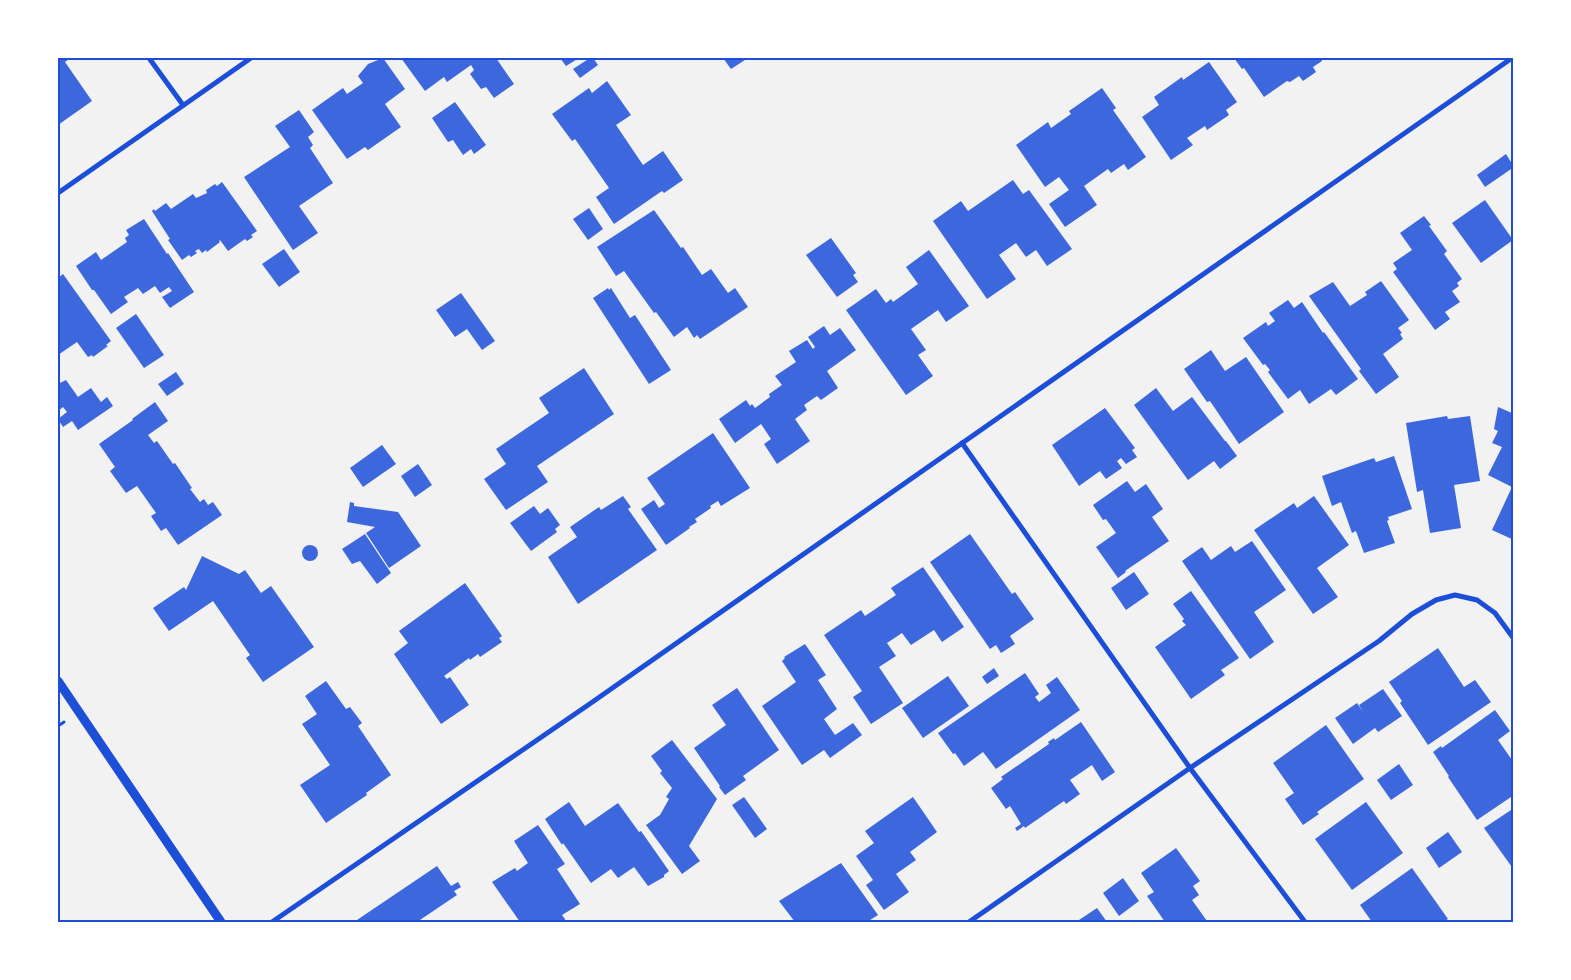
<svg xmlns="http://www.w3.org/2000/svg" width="1571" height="980" font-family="'Varela Round',sans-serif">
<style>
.building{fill:#3d67dc}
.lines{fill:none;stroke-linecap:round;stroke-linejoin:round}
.path{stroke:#1d4ed8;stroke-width:3}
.minor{stroke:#1d4ed8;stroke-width:5}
.tertiary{stroke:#1d4ed8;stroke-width:9}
.neatline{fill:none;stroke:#1d4ed8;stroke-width:2}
</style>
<rect width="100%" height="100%" fill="#f2f2f2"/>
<!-- building -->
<g class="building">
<path d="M58,58h10l1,1 -4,3 27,39 -34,24z"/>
<path d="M383,58l22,31 -20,15 16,23 -33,23 -3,-3 -18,12 -35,-49 31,-22 4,6 16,-11 -5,-7 10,-12z"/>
<path d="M401,58h95l18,26 -20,14 -8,-11 -5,2 -11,-15 4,-4 -3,-5 -24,17 -3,-5 -19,14z"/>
<path d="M560,58h19l-13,8z"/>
<path d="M590,58h3l5,7 -18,13 -7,-9z"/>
<path d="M723,58h25l-17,11z"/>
<path d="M1234,58h88v3l-9,6 3,5 -13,9 -4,-5 -9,6 -3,-1 -23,16 -20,-29 -2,1z"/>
<path d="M1209,62l28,40 -11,8 3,5 -22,15 -2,-4 -18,12 6,7 -22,15 -29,-43 17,-12 -5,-8 28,-20 1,3z"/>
<path d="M607,81l24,34 -15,10 27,40 20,-14 20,29 -19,13 -2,-2 -48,33 -18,-27 13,-9 -34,-49 -3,2 -20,-27 37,-26 3,5z"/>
<path d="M1102,88l14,20 -3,2 33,47 -18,13 -4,-6 -13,9 -3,-4 -24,17 13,19 -32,22 -16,-23 20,-14 -10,-13 -14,10 -29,-42 32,-23 3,6 20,-14 -2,-3z"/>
<path d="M455,102l31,43 -12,9 -3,-5 -8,6 -10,-15 -5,2 -16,-24z"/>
<path d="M299,110l15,22 -6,5 5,8 -3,3 23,35 -34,23 19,27 -25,17 -49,-73 46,-30 -15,-21z"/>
<path d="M1506,154l8,13 -29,20 -8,-12z"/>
<path d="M1013,180l10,14 6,-4 43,59 -25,17 -11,-16 -10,7 -10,-14 -17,12 17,24 -29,20 -54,-78 28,-20 7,10z"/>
<path d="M222,182l35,49 -6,4 2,2 -6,4 -2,-2 -17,12 -8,-11 -1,1 1,1 -13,10 -1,-2 -4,3 -3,-4 -4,2 2,2 -6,4 -2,-2 -7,5 -14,-20 2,-1 -18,-28 2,-2 1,2 11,-8 5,6 22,-15 3,4 11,-5 -1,-3 9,-6 2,2z"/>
<path d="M1485,200l28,40 -32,23 -29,-40z"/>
<path d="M589,208l14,21 -15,11 -15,-21z"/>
<path d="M654,210l27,38 2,-1 19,28 9,-6 17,24 7,-5 13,19 -48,32 -3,-4 -3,3 -7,-11 -13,10 -18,-25 -2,1 -30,-42 -8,5 -19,-29z"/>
<path d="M1424,216l7,9 -2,1 18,25 -3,3 18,25 -5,4 2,3 -7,5 8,11 -15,10 5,7 -15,11 -42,-58 4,-3 -4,-6 19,-13 -12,-17z"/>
<path d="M144,219l23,35 1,-1 26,39 -24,16 -8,-11 10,-6 -3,-4 -9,6 -5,-7 -12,8 -5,-6 -14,9 4,5 -17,12 -17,-24h-2l-16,-24 20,-14 5,8 26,-18 -2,-4 4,-3 -3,-5z"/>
<path d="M831,238l25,35 -3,2 5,7 -21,15 -31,-42z"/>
<path d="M284,249l16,23 -21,15 -17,-23z"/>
<path d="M929,250l40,56 -23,16 -8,-12 -27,19 15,21 -8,5 15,21 -27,19 -60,-85 30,-21 10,14 5,-4 2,3 25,-18 -12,-17z"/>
<path d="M63,274l48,67 -5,4 2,1 -15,11 -1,-2 -4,2 -11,-15 -19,13v-77z"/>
<path d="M1381,281l28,39 -11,8 4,5 -2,1 3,5 -20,15 16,23 -23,17 -17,-23 2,-2 -52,-73 24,-14 17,24 17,-11 -2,-3z"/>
<path d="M608,288l1,2 2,-2 19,30 5,-3 36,55 -22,14 -56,-86z"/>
<path d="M461,293l34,48 -13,9 -15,-21 -12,8 -19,-27z"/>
<path d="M1288,300l6,8 8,-6 21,31 1,-1 34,47 -22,16 -5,-6 -22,15 -9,-14 -12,9 -20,-27 2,-2 -5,-6 -2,1 -20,-27 23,-16 2,4 7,-5 -6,-8z"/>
<path d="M136,314l28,41 -20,13 -28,-40z"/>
<path d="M824,326l6,9 10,-7 16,22 -29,21 11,17 -17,12 -4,-4 -13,9 3,5 -12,9 15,22 -33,23 -13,-20 7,-5 -10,-15 -26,19 -16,-24 27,-19 4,6 2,-2 3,4 15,-11 -1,-3 13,-9 -7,-9 21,-14 -7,-11 18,-11 6,9 2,-2 -7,-10z"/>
<path d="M1211,350l14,21 21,-14 38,55 -45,32 -29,-43 -3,1 -23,-33z"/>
<path d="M584,368l30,46 -77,52 11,16 -42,28 -22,-31 22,-15 -10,-15 53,-36 -10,-15z"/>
<path d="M176,372l8,12 -17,12 -9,-12z"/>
<path d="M66,380l12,17 13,-9 10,14 6,-5 6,9 -35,24 -6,-9 -9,6 -5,-8 9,-7 -4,-5 -5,4v-27z"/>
<path d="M1156,388l17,23 19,-14 33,44h1l11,15 -17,13 -6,-8 -26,19 -54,-75z"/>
<path d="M155,402l13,19 -20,14 6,8 3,-2 16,23 2,-1 17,25 -2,1 10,13 4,-3 4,6 5,-3 9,13 -44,30 -12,-17 -5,3 -10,-15 5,-3 -19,-27 -11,7 -16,-22 5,-4 -16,-23 34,-24 -1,-1z"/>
<path d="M1498,407l14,6 2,-3v130l-22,-10 20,-43 -24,-12 14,-28 -10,-4 6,-12 -4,-2z"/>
<path d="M1105,408l30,40 -3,2 5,7 -11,7 -5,-6 -4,3 5,7 -16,11 -6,-8 -21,15 -27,-41z"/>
<path d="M1447,416l1,3 22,-3 10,65 -26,4 7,43 -31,5 -7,-43 -6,2 -11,-69z"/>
<path d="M713,433l37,55 -29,18 -3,-5 -8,5 1,2 -16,11 2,3 -8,5 1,1 -24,17 -25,-36 13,-9 5,8 6,-4 -18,-26z"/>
<path d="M382,445l14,19 -33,23 -13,-19z"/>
<path d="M1394,456l18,53 -24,8 1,3 -2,1 8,22 -31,10 -8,-22 -4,2 -11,-31 -9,4 -10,-30 52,-18 2,4z"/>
<path d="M418,464l14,21 -17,12 -14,-21z"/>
<path d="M1127,481l8,11 11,-8 17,25 -11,8 17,24 -44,30 1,1 -8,6 -22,-31 20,-14 -10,-14 -3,1 -10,-15z"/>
<path d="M623,496l8,11 -3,2 29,41 -79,54 -30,-47 29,-20 -7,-10 29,-20 2,3z"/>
<path d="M1314,496l35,49 -32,23 21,29 -25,17 -59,-84 40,-27 3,5z"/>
<path d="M350,502l4,1v3l44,6 23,34 -32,22 -23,-35 9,-6 -28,-5z"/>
<path d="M534,506l6,8 8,-6 12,17 -5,4 2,3 -26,19 -21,-28z"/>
<path d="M365,534l26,39 -14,11 -17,-23 -8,3 -10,-15z"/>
<path d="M970,534l42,60 3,-2 19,27 -24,17 5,8 -14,9 -5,-8 -6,4 -60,-87z"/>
<path d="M1252,541l34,49 -32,22 20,30 -24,17 -68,-98 20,-14 9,13 20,-14 4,6z"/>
<circle cx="310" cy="553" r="8"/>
<path d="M202,556l37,18 6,-4 16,23 10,-7 43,61 -51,35 -17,-24 4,-3 -37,-54 -44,30 -16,-23 31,-21 2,3z"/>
<path d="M923,567l41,60 -22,15 -8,-12 -23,15 -9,-12 -15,10 9,13 -17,11 24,36 -32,21 -18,-27 9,-6 -38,-56 37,-25 4,6 31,-21 -5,-7z"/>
<path d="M1134,572l15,22 -23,16 -15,-22z"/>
<path d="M465,583l37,53 -3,2 3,4 -22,15 -2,-3 -8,6 -1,-2 -25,18 3,3 3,-2 19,28 -28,19 -47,-70 14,-11 -9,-12z"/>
<path d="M1191,591l48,67 -18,12 4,5 -34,24 -36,-52 31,-22 -4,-4 2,-2 -11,-15z"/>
<path d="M805,644l21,31 -8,5 19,29 -13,10 11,16 18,-12 9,12 -32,23 -6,-8 -22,15 -40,-59 34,-24 -14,-21 3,-3 -1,-1z"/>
<path d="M1438,648l26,39 11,-7 16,22 -63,43 -28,-42 2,-2 -13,-19z"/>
<path d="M994,668l5,8 -12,8 -5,-7z"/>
<path d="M1025,673l14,21 -4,3 4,5 12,-9 -5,-8 11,-8 23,33 -84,59 -13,-17 -19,14 -9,-13 -2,1 -15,-21z"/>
<path d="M948,676l21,30 -46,32 -21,-30z"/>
<path d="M326,681l20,28 4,-2 12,16 -4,3 33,49 -25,18 1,2 -41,28 -26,-38 30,-20 -28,-41 15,-10 -12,-18z"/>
<path d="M737,688l42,62 -36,26 3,4 -21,15 -6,-8 1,-1 -26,-38 32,-23 -14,-20z"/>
<path d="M1383,689l19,27 -24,16 -3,-4 -22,16 -18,-26 22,-15 6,9 -4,-7z"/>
<path d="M1495,710l15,21 -12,9 14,20 2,-1v36l-37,25 -29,-43 1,-1 -16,-24 8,-6 1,2z"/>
<path d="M1081,722l34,50 -13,9 -10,-16 -22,15 10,14 -14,10 -2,-3 -39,27 -1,-2 -7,5 -2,-3 6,-4 -11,-18 -4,3 -15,-21 12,-9 -2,-2 48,-33 -1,-2 6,-4 1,2z"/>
<path d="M1326,725l38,54 -47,33 2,2 -16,11 -18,-26 9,-6 -21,-30z"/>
<path d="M672,740l45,59 -28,47 11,15 -18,13 -36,-49 14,-10 9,-16 -3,-2 6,-9 -12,-15 2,-2 -11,-15z"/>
<path d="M1399,764l14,21 -22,15 -14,-20z"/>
<path d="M744,797l23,32 -12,9 -23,-33z"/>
<path d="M913,797l24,35 -27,20 6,8 -20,14 13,18 -25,18 -18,-25 7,-5 -17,-24 18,-13 -9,-12z"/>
<path d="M569,802l16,24 33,-23 21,29 2,-1 28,40 -5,4v2l-16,9 -14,-19 -16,11 -7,-9 -20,14 -28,-40 -1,2 -17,-26z"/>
<path d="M1366,802l37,51 -51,37 -37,-51z"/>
<path d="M1514,808v62l-30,-42z"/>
<path d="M538,825l27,39 -8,5 23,35 -18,11 3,4v3h-45l-28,-40 23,-14 2,3 11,-8 -14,-22z"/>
<path d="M1448,832l14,20 -23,16 -13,-20z"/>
<path d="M1176,848l24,33 -7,5 6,9 -7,5 15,21 -2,1h-40l-18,-26 7,-4 -13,-19z"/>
<path d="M841,863l37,52 -11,7h-20l-2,-2 -3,2h-47l-16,-21z"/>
<path d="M437,866l14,20 7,-4 3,5 -7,4 3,4 -40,27h-63z"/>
<path d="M1412,868l36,51 -5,3h-71l-12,-17z"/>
<path d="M1123,878l16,23 -20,15 -16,-23z"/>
<path d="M1097,908l10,14h-31z"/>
</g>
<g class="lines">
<!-- path -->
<path class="path" d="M58,726l6,-4"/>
<!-- minor -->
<g class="minor">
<path d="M149,58l34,47"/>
<path d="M58,193l193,-135"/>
<path d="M962,443l228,325 115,154"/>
<path d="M272,922l319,-219 921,-645"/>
<path d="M969,922l221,-154 189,-127 33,-27 24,-14 19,-5 22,5 18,13 19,26"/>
</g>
<!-- tertiary -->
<path class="tertiary" d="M58,681l163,241"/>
</g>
<!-- border -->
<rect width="1571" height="980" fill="none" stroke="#ffffff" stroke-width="118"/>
<rect x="59" y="59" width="1453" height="862" class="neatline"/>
</svg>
